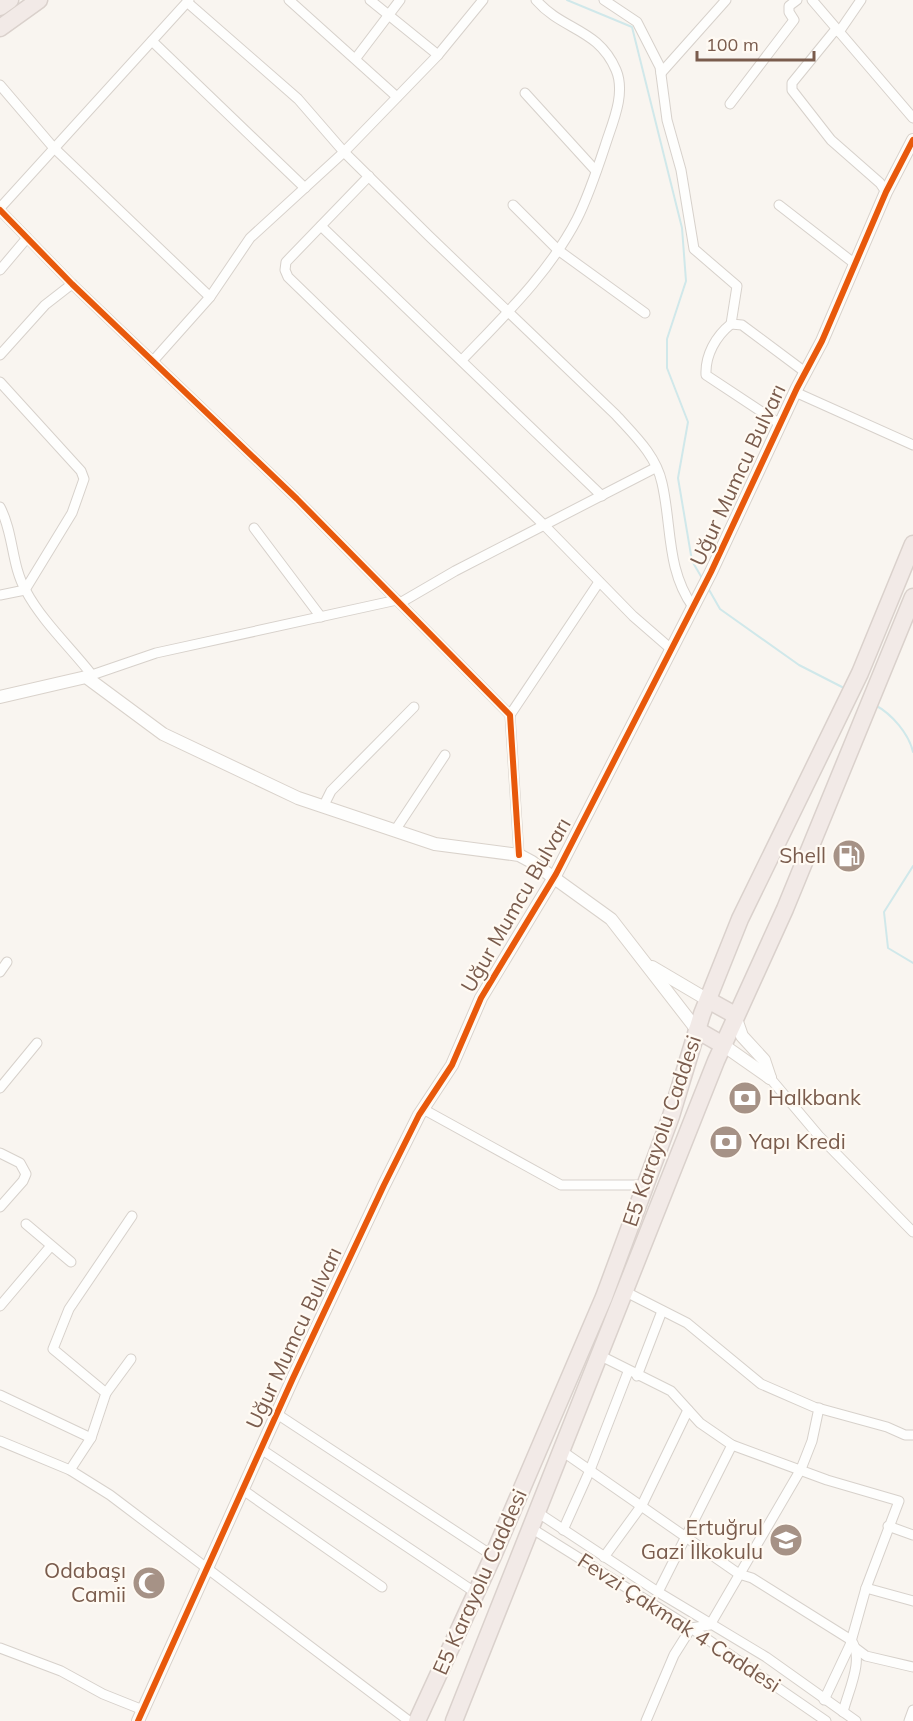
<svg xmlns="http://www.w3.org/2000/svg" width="913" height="1721" font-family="Mulish,sans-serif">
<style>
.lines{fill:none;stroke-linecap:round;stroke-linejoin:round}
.stream{stroke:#d0e8ea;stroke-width:2}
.street-casing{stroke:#d7d1cb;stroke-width:11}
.secondary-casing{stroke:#d9d2cb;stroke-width:14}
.highway-casing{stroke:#dad1cc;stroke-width:19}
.street{stroke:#fefefd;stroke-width:9}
.secondary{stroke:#fefefd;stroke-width:12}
.highway{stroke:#f2eae7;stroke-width:16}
.cycleway-casing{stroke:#fffaf3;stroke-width:10}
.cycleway{stroke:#e8590c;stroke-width:6}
.labels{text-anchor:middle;stroke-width:4.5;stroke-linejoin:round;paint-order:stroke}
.street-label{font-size:21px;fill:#7a5c4d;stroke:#fffaf3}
.poi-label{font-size:21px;fill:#7a5c4d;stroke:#fffaf3;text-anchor:end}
</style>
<rect width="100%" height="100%" fill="#f9f5f0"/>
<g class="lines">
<!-- stream -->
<g class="stream">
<path d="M567,0l65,27 50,201 4,53 -19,58v29l21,54 -10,56 14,83 10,17"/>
<path d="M708,588l12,21 79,56 45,23"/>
<path d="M875,705c17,9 34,29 38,47"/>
<path d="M913,866l-29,46 4,36 25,15"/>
</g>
<!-- street casing -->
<g class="street-casing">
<g id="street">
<path d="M289,0l108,97"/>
<path d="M370,0l68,55"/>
<path d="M604,0l33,22 23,45 7,53 14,50 13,79 43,37 -6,38"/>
<path d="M812,0l101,118"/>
<path d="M187,2l111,97 46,53 85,84 187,179c18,20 40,40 46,68 10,43 4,86 31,124"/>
<path d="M836,29l-44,54v7l39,50 49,43 6,9"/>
<path d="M839,32l22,-32"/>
<path d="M152,41l153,147"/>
<path d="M356,58l44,-58"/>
<path d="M661,73l65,-73"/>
<path d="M0,85l53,62 157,150"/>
<path d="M525,93l71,78"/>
<path d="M730,104l64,-84 -5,-8v-6l8,-6"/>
<path d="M369,176l-83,86 -1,8 3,7 257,249 88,90 38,33"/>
<path d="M513,205l45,45 87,63"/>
<path d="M779,205l76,59"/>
<path d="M0,208l189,-208"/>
<path d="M0,210l72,74 225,215 213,216 9,140"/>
<path d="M321,226l281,270"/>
<path d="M0,270l27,-32"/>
<path d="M0,355l45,-50 27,-21"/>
<path d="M462,360c42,-44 87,-87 115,-141 13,-26 22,-55 31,-82 7,-20 17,-46 8,-67 -18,-42 -53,-39 -80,-70"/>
<path d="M153,361l57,-64 40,-59 94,-86 94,-97 45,-55"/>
<path d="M0,382l81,89 3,8 -12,34 -47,77 -25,5"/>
<path d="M795,392l118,53"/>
<path d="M780,424l-74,-49c-1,-20 10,-39 25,-51l11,1 63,47"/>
<path d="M0,507c14,27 11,58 26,84 16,30 45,57 66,84"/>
<path d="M254,528l67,89"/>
<path d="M400,603l55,-32 200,-103"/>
<path d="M86,677l70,-24 241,-53"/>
<path d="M510,715l89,-133"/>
<path d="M323,807l8,-16 83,-84"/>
<path d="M396,829l49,-74"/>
<path d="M0,972l7,-10"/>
<path d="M770,1078l49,58 94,96"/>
<path d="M0,1088l37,-45"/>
<path d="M423,1109l138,76h84"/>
<path d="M0,1153l20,10 6,11 -3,7 -23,26"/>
<path d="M26,1224l45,38"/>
<path d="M626,1292l61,31 74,61 53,23 73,20 18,8h8"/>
<path d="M0,1306l50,-59"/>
<path d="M601,1356l70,35 29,32 32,22 95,35 72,21 -33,87 -16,57 -26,55"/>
<path d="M637,1376l25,-65"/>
<path d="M106,1393l25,-34"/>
<path d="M0,1395l91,43"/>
<path d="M277,1414l216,142"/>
<path d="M0,1441l70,29 40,25 299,226"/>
<path d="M261,1449l215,144"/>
<path d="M562,1451l177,123 13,4 99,62c14,19 -3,51 -8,72"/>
<path d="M70,1470l21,-32 15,-45 -53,-44 16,-40 63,-93"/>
<path d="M243,1490l139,97"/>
<path d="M537,1512l121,80 108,65 90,64"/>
<path d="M888,1526l25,9"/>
<path d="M531,1528l160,100 135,93"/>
<path d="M563,1530l27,-60 38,-98"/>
<path d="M604,1557l38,-52 46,-95"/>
<path d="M866,1588l47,13"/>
<path d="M658,1592l74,-147"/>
<path d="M854,1647l12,9 47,11"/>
<path d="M0,1648l61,23 42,23 40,16"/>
<path d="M646,1721l28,-66 17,-27 19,-3 91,-156 11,-28 7,-33"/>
<path d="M909,1721l4,-11"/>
</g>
</g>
<!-- secondary casing -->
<g class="secondary-casing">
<g id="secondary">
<path d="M0,697l86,-20 77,57 135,64 137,46 84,11 13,7 79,57 86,111"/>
<path d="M652,967l56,33"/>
<path d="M735,1016l7,20 22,24 6,18"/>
<path d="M723,1045l47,33"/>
<path d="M138,1721l155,-343 91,-193 35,-70 33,-50 29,-67 75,-124 155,-302 86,-184 25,-47 64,-149 27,-52"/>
</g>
</g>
<!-- highway casing -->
<g class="highway-casing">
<g id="highway">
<path d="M0,7l10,-7"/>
<path d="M0,28l39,-28"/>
<path d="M708,1000l27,15"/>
<path d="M697,1030l26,15"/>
<path d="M417,1721l76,-165 111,-259 67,-181 31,-102 38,-95 120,-246 53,-129"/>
<path d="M454,1721l262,-660 69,-152 128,-312"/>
</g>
</g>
<!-- street -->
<use href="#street" class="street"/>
<!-- secondary -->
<use href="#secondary" class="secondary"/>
<!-- highway -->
<use href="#highway" class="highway"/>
<!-- cycleway casing -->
<g class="cycleway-casing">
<g id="cycleway">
<path d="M0,210l72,74 225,215 213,216 9,140"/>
<path d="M138,1721l155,-343 91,-193 35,-70 33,-50 29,-67 75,-124 155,-302 86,-184 25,-47 64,-149 27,-52"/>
</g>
</g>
<!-- cycleway -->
<use href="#cycleway" class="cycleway"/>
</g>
<!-- icons -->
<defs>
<g id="fuel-disc" transform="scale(1.725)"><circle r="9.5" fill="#a69286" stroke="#fffaf3"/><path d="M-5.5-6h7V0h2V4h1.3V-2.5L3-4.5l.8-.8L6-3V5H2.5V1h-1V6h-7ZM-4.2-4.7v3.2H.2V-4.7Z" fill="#fff"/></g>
<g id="bank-disc" transform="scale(1.725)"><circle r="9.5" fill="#a69286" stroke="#fffaf3"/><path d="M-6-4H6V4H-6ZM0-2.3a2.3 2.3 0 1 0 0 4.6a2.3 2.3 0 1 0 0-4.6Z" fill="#fff"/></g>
<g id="school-disc" transform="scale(1.725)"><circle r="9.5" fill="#a69286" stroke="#fffaf3"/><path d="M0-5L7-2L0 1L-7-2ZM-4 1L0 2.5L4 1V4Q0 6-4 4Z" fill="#fff"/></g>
<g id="mosque-disc" transform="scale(1.725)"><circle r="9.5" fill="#a69286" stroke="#fffaf3"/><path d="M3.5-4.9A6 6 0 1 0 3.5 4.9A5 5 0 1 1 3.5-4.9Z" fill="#fff"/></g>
</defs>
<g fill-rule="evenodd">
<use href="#fuel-disc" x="849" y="856"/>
<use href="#bank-disc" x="745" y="1098"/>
<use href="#bank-disc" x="726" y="1142"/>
<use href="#school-disc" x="786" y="1540"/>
<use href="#mosque-disc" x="149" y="1583"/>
</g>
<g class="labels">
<!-- street labels -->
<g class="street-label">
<text transform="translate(738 475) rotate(-65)" y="7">Uğur Mumcu Bulvarı</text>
<text transform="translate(516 905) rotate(-60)" y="7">Uğur Mumcu Bulvarı</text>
<text transform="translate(662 1131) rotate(-71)" y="7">E5 Karayolu Caddesi</text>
<text transform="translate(294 1338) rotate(-65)" y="7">Uğur Mumcu Bulvarı</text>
<text transform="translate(480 1582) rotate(-66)" y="7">E5 Karayolu Caddesi</text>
<text transform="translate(679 1623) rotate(33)" y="7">Fevzi Çakmak 4 Caddesi</text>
</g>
<!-- poi labels -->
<g class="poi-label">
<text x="826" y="863">Shell</text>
<text x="768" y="1105" text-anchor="start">Halkbank</text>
<text x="749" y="1149" text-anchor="start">Yapı Kredi</text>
<text x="763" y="1535">Ertuğrul<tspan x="763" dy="24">Gazi İlkokulu</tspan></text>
<text x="126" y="1578">Odabaşı<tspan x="126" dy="24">Camii</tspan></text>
</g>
</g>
<!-- scale -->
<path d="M697 51v9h117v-9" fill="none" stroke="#7a5c4d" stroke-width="3"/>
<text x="706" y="51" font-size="18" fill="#7a5c4d" stroke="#fffaf3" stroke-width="4.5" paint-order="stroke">100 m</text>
</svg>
